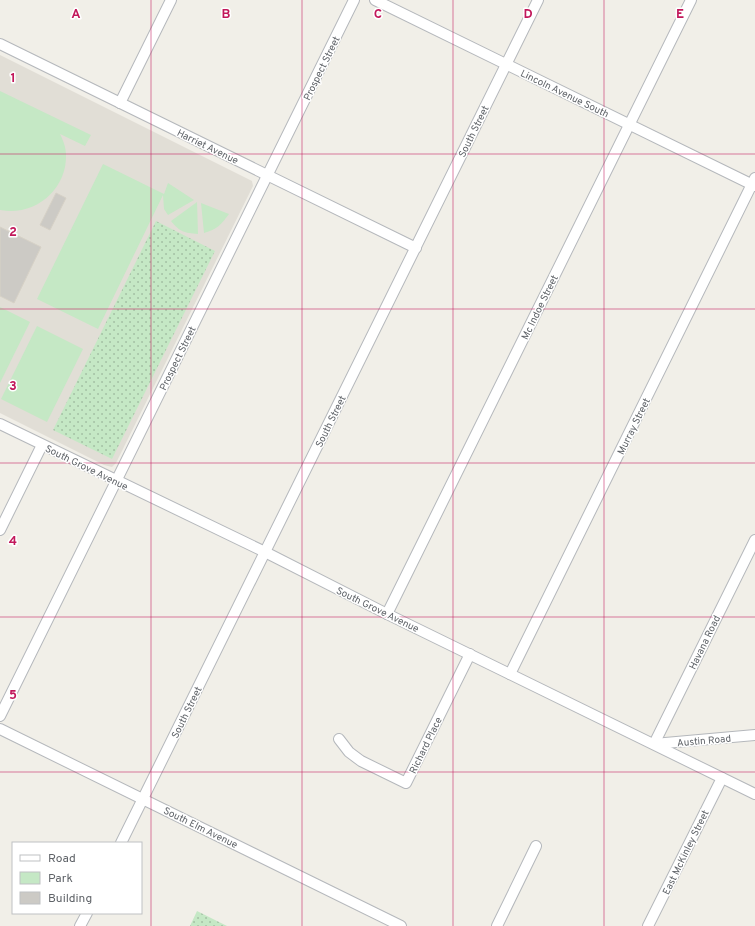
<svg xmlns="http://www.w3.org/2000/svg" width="755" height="926" font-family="Overpass,sans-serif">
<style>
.education{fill:#e1ded6}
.grass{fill:url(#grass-dots)}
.green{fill:#c5e8c5}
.building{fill:#cccac5;stroke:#d6d1c6}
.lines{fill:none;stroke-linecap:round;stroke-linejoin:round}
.minor-casing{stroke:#b5b8bc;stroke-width:12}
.minor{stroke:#fff;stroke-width:10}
.grid{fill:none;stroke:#c2185b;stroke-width:1;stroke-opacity:0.55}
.labels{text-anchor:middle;stroke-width:3;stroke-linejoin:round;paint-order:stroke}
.street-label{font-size:10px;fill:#5f6368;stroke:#fff}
.grid-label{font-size:13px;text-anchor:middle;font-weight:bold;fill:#c2185b;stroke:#fff;stroke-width:3;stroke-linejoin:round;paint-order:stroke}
</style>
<defs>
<pattern id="grass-dots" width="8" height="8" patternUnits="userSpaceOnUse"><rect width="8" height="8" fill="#c5e8c5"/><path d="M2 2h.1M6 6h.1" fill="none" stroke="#a3c0a4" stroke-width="1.8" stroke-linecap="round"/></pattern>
</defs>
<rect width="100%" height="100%" fill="#f1efe8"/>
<!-- education -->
<path class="education" d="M0,55l252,126 1,5 -137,277 -4,4 -8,-2 -104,-52z"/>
<!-- grass -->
<g class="grass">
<path d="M156,221l59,30 -103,208 -59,-29z"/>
<path d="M197,911l30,15h-37z"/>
</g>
<!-- green -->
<g class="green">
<path d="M0,91l91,44 -6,11 -25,-12c3,6 6,13 6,21 1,35 -32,62 -66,55z"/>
<path d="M103,164l61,30 4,-11 26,17 -26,15 -4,-6 -1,-14 -65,134 -61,-30z"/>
<path d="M197,202l1,32c-14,-1 -18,-2 -27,-13z"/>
<path d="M201,203l28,11c-8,11 -12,15 -25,19z"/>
<path d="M0,307l30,15 -30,61z"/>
<path d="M37,326l46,23 -36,73 -46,-23z"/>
</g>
<!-- building -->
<g class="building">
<path d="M56,193l10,5 -16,32 -10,-5z"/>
<path d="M0,227l41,20 -27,56 -14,-7z"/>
</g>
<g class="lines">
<!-- minor casing -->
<g class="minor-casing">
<g id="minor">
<path d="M375,0l380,186"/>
<path d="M0,44l416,204"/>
<path d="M120,103l51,-103"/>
<path d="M0,424l265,128 122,62 368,180"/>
<path d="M0,530l42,-85"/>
<path d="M387,614l304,-614"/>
<path d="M510,674l245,-496"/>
<path d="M0,716l354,-716"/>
<path d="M0,729l401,197"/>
<path d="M339,739l10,13 12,9 45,22 64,-129"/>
<path d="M654,744l101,-204"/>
<path d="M654,744l101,-9"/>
<path d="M121,843l417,-843"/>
<path d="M80,926l7,-13"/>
<path d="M497,926l39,-80"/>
<path d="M648,926l74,-148"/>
</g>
</g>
<!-- minor -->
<use href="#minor" class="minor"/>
</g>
<!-- grid -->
<path class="grid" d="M151,0v926M302,0v926M453,0v926M604,0v926M0,154h755M0,309h755M0,463h755M0,617h755M0,772h755"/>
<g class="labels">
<!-- street labels -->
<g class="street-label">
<text transform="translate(321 68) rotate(-64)" y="4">Prospect Street</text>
<text transform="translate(565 93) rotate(26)" y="4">Lincoln Avenue South</text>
<text transform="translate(473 131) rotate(-64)" y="4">South Street</text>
<text transform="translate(208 146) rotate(26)" y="4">Harriet Avenue</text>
<text transform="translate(539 307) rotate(-64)" y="4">Mc Indoe Street</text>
<text transform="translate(177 358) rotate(-64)" y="4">Prospect Street</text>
<text transform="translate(330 421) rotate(-64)" y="4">South Street</text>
<text transform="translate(633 426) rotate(-64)" y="4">Murray Street</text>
<text transform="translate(87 467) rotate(26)" y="4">South Grove Avenue</text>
<text transform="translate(378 609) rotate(26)" y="4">South Grove Avenue</text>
<text transform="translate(704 642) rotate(-64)" y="4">Havana Road</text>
<text transform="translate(186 712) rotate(-64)" y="4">South Street</text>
<text transform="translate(704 740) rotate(-5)" y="4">Austin Road</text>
<text transform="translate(425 745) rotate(-64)" y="4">Richard Place</text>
<text transform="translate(201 827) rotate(26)" y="4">South Elm Avenue</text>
<text transform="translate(685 852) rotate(-64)" y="4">East McKinley Street</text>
</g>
</g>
<g class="grid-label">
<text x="76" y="18">A</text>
<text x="226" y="18">B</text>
<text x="378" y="18">C</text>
<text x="528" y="18">D</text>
<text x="680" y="18">E</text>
<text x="13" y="82">1</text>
<text x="13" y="236">2</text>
<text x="13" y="390">3</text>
<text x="13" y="545">4</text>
<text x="13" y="699">5</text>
</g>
<!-- legend -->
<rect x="12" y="842" width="130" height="72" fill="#ffffff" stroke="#bfc1c3"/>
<rect x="20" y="855" width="20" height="6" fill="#ffffff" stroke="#bfc1c3"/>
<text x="48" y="862" font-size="12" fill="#5f6368">Road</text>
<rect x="20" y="872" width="20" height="12" fill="#c5e8c5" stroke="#bfc1c3"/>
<text x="48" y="882" font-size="12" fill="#5f6368">Park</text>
<rect x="20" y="892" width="20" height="12" fill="#cccac5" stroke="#bfc1c3"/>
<text x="48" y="902" font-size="12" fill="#5f6368">Building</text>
</svg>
